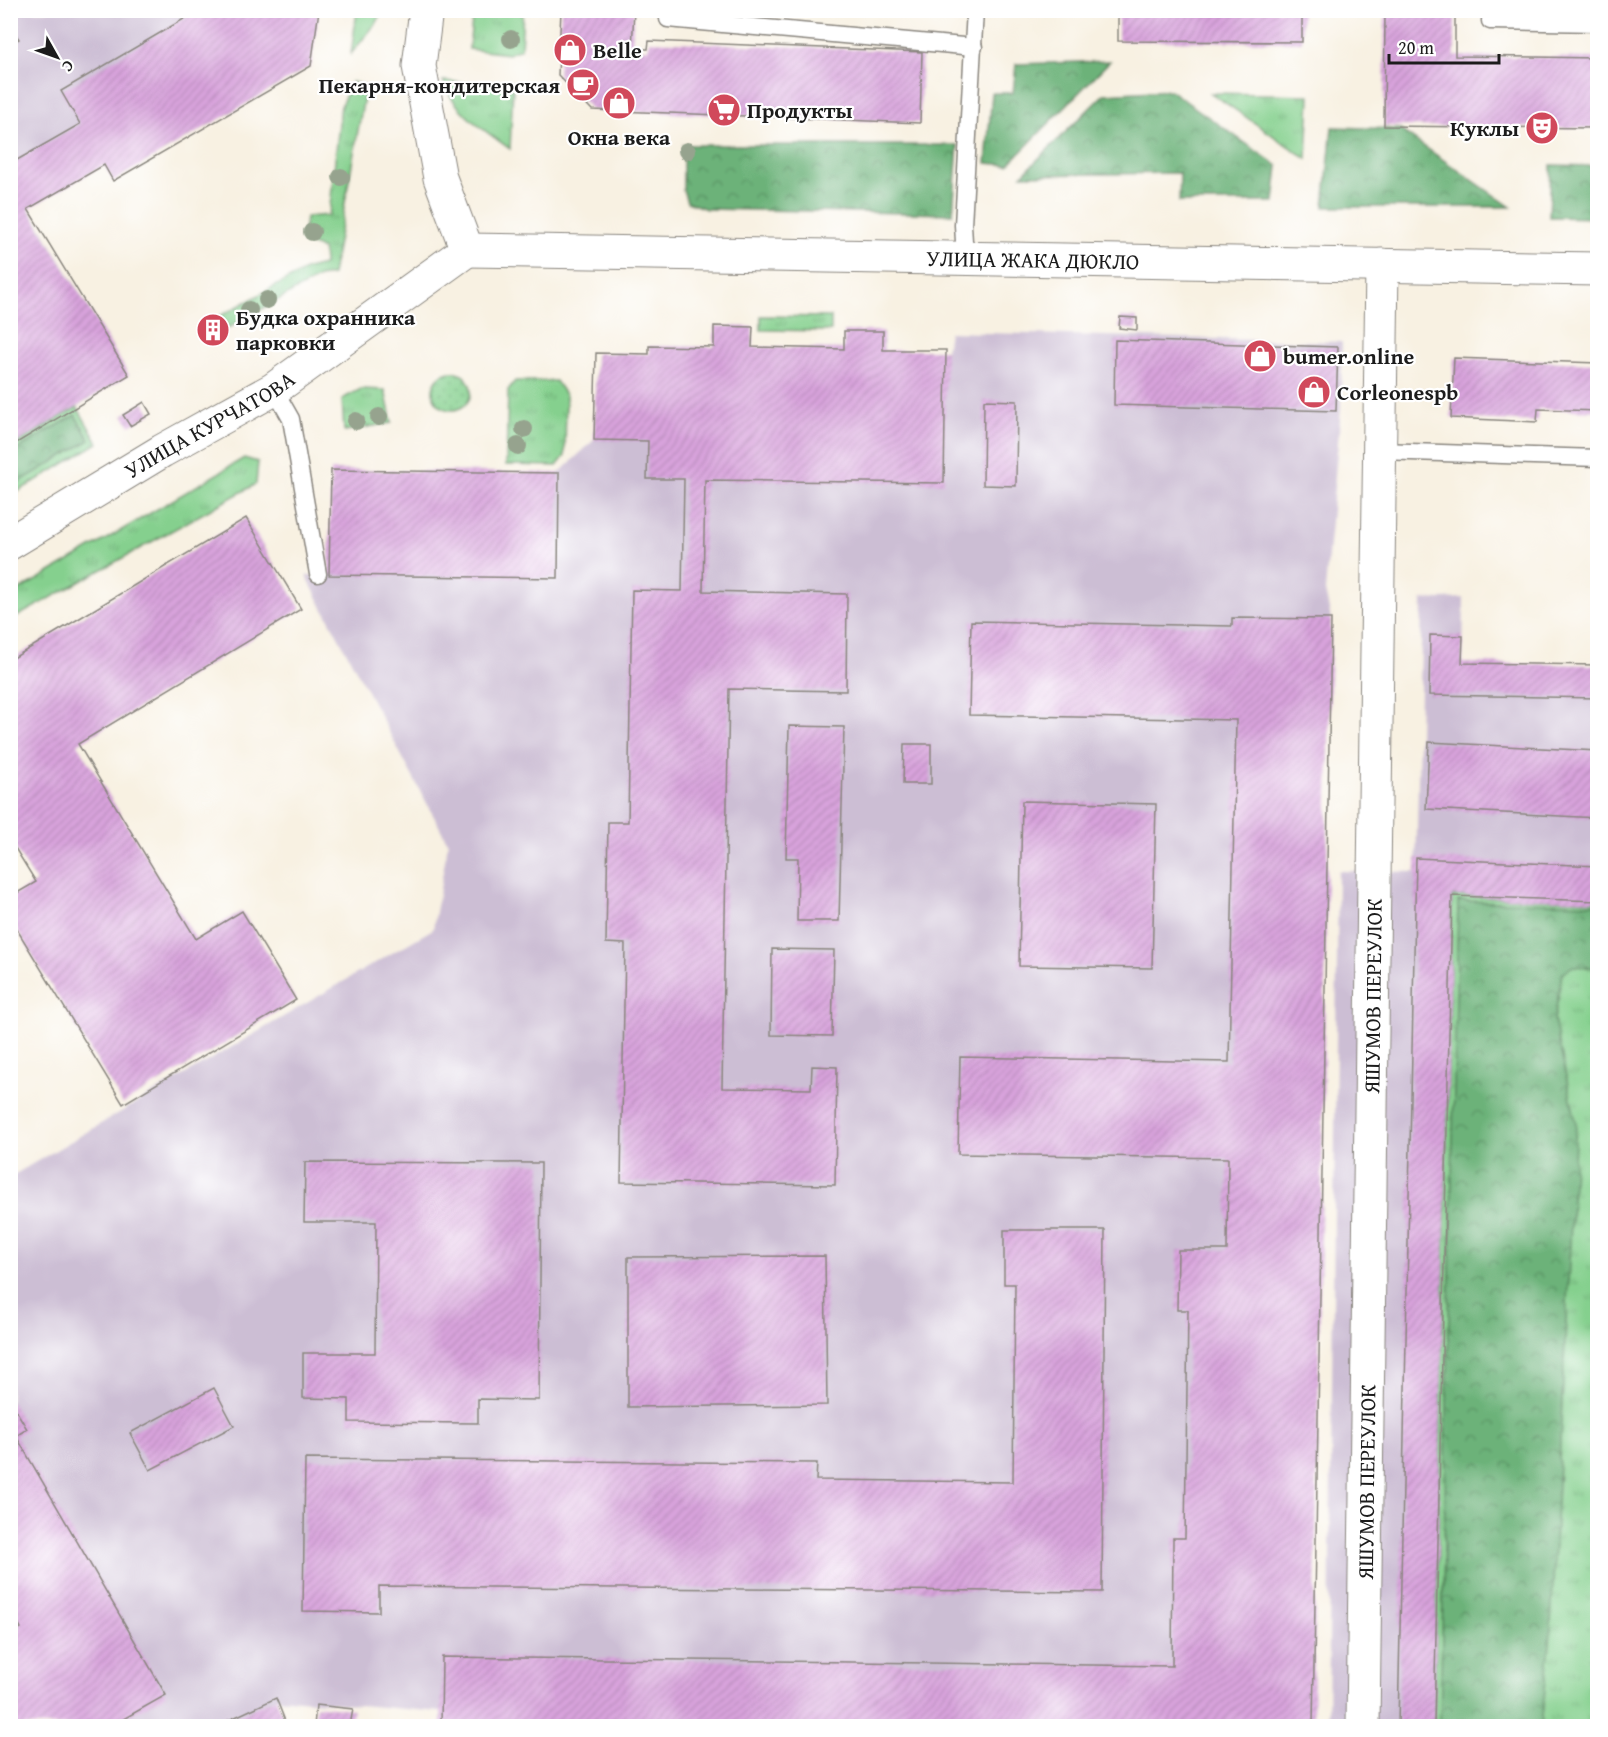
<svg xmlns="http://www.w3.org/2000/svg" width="1608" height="1737" font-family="'Gentium Book Plus',serif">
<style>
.industrial{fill:#ccbed4}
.grass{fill:url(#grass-tufts);stroke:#507655;stroke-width:1.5}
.forest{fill:url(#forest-crowns);stroke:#44674a;stroke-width:1.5}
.garden{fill:url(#garden-dots);stroke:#507655;stroke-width:1.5}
.building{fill:url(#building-hatch)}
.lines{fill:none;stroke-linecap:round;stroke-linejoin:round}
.lane-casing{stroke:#8a867f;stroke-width:19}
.street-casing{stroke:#8a867f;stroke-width:35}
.secondary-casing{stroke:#8a867f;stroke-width:35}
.lane{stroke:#fff;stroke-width:16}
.street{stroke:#fff;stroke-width:33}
.secondary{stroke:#fff;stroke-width:33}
.tree{fill:#96a38e}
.labels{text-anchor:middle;stroke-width:4.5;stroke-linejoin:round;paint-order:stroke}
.poi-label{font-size:22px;font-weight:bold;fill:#1c1c1c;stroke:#fff;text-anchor:start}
.street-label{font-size:22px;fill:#1c1c1c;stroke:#fff}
</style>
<defs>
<pattern id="grass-tufts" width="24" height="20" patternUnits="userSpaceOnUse" patternTransform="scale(1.5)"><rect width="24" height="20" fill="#85d08e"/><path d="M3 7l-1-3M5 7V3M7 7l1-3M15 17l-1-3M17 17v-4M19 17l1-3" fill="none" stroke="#72b27a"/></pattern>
<pattern id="forest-crowns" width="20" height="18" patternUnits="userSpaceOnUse" patternTransform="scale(1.5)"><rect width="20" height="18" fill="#6cb279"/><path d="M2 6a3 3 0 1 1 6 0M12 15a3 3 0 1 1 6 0" fill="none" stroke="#589062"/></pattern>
<pattern id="garden-dots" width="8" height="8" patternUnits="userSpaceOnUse" patternTransform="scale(1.5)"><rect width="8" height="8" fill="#85d08e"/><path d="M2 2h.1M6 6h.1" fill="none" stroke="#72b27a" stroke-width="1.8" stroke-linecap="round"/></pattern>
<pattern id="building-hatch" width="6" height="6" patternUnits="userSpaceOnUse" patternTransform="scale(1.5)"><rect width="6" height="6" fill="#d8a3dc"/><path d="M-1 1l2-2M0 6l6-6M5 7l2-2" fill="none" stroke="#b98cbc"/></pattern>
</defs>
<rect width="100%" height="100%" fill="#fff"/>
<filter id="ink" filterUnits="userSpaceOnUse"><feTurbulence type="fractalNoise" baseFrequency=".0167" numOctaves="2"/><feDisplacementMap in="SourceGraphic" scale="12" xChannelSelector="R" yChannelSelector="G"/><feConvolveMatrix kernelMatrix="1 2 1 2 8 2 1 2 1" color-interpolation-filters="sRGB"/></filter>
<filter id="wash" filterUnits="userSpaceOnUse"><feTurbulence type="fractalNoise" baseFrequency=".008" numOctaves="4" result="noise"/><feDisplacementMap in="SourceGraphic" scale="24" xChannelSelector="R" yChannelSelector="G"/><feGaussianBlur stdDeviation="1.35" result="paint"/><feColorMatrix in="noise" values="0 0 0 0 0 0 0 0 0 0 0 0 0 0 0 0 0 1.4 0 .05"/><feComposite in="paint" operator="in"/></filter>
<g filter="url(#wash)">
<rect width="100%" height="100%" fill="#f8f1e2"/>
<!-- industrial -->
<g class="industrial">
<path d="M11,11h308l-8,55 -198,115 -9,-16 -75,43 100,167 -118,72z"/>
<path d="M714,326l39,1v20l90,2 1,-18h39l1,19h62l3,-18 393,10 -1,65 -16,184 6,28 -18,1107h-872v-14l-165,-14 -60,28h-205l-1,-549 423,-248 15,-86 -142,-267 23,-1 2,-105 228,3 35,-33 2,-87 53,1v-8l65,1z"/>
<path d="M1464,598l-1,65 134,2v236l-145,-5 -18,830h-106l10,-855 78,1 6,-272z"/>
</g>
<!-- grass -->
<g class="grass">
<path d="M357,11h23l-2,10 -27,33z"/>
<path d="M473,11h50l-2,38 -13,5 -39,-5z"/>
<path d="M443,81l70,6 -3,62c-27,-20 -55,-36 -67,-68z"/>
<path d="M352,82l14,4 -34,189 -13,2 -96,54 -7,-13 91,-49 17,-4 -1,-16 -20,-7 3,-25 23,-2 12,-110z"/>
<path d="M1211,93l99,2 -3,64z"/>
<path d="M761,316l70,1v14l-70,-1z"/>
<path d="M515,381h41l10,15 -1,60 -8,10 -51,-1 2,-75z"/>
<path d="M361,389l24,1 7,33 -48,8 -2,-32z"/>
<path d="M77,407l21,36 -87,53v-49z"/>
<path d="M244,458l14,4 -2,22 -245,136v-25z"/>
<path d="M1452,896l145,5v825h-163z"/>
</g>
<!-- forest -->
<g class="forest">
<path d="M1110,61l-102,104 -22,-2 6,-70h21l3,-29z"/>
<path d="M1170,90l108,76 -4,36h-95l1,-29 -158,2 82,-81z"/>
<path d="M1332,127l67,2 112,78h-187z"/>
<path d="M683,145h275l-5,69 -247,-5 -19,-7 -4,-12z"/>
<path d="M1551,165l46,1v52l-48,-1z"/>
<path d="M75,415l15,25 -79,47v-34z"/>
<path d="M1458,901l139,3v64l-24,-2 -11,8 -8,46 22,102 -26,522 -9,82h-101z"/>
</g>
<!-- garden -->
<circle class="garden" cx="452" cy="391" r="19"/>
<g id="blocks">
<!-- building -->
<g class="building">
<path d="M199,10h120l-8,56 -198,115 -9,-16 -76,44 101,166 -119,72v-283l70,-40 -19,-33z"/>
<path d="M561,10h73l-2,39h16l1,-8 273,11 -2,71 -328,-13 -34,-35z"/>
<path d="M1118,10h184v32l-184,-1z"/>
<path d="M1385,10h70v46l143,2v70l-214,-2z"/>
<path d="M10,26l9,13 -9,5z"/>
<path d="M1120,317l17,1v12l-18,-2z"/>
<path d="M214,322l6,11 -8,5 -6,-10z"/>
<path d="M714,326l39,1 -1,20 92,2v-18h39v19h63l-2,133 -239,-3 -2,111 144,3 -1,97 -117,-2 -7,399 89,1 1,-23 25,1 -2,118 -214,-3 4,-238 -19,-1 2,-121h20l4,-232 50,1 2,-112h-37l1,-38 -54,-1 2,-87 53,1v-8l65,1z"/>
<path d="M1115,340l223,7 -2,64 -222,-6z"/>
<path d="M1454,358l144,5v48l-60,-2 -1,13 -86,-4z"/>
<path d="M984,400l33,1 -1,85 -33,-1z"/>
<path d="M144,402l7,12 -21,12 -7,-11z"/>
<path d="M331,470l228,3 -1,105 -229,-3z"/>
<path d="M246,518l55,91 -223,135 118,195 46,-28 54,89 -173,104 -113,-186v-21l26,-15 -26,-42v-180z"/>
<path d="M1232,618l99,1 -18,1107h-872l1,-69 730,9 1,-128h12l3,-228h-11l1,-60h49l1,-92 -270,-4 2,-97 269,5 7,-342 -267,-5 2,-94 261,5z"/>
<path d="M1430,635l33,1 -1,27 136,2v33l-169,-3z"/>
<path d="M789,726l55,1 -5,194h-42l1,-63h-12z"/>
<path d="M1429,742l169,9v67l-172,-9z"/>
<path d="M904,744h27v40h-28z"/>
<path d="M1022,801l134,3 -4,164 -133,-2z"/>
<path d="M1416,858l182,8v35l-146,-5 -18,830h-36z"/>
<path d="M772,949l62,1 -2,86 -61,-1z"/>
<path d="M305,1162l236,1 -2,237 -61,-1v24l-129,-1v-23l-46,-1v-45h72l1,-131h-72z"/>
<path d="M1004,1230h101l-3,362 -723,-6v26l-76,-1 2,-152 512,4 -1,17 197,2 2,-198h-11z"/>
<path d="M825,1256l2,149 -199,2v-150z"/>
<path d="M214,1388l20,38 -84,44 -20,-37z"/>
<path d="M10,1400l17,29 -11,7 150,259 -55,31h-101v-92l11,-6 -11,-19z"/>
<path d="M276,1698l11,28h-71z"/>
<path d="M316,1705l37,4 -3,17h-36z"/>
</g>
</g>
</g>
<g filter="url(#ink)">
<use href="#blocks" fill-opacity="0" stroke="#8a867f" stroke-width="1.5"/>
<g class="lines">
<!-- lane casing -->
<g class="lane-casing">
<g id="lane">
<path d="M668,10v9l306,28"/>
<path d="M1491,10l-1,11 108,2"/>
<path d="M965,258l-2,-33 12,-215"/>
<path d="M274,389l17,30 27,155"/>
<path d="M1380,451l218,7"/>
</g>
</g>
<!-- street casing -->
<g class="street-casing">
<g id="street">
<path id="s1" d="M1363,1726l19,-1461"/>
</g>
</g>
<!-- secondary casing -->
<g class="secondary-casing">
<g id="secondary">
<path d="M426,10l-7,56 21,112 27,72"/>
<path id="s2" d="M467,250l1131,19"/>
<path id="s3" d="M10,543l152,-92 112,-62 193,-139"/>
</g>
</g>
<!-- lane -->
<use href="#lane" class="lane"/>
<!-- street -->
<use href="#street" class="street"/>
<!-- secondary -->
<use href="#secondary" class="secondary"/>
</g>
<!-- trees -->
<g class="tree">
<circle cx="511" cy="39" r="9"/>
<circle cx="687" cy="151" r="9"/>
<circle cx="341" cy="177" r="9"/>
<circle cx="312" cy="232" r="9"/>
<circle cx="267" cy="300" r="9"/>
<circle cx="249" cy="310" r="9"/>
<circle cx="379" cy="417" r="9"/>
<circle cx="356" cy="421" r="9"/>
<circle cx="524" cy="429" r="9"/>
<circle cx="518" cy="446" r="9"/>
</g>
</g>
<!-- icons -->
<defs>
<g id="shop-disc" transform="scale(1.725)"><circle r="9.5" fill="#d1495b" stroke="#fff"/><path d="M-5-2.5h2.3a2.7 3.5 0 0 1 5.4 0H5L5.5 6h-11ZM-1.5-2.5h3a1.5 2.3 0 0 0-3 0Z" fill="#fff"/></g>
<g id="cafe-disc" transform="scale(1.725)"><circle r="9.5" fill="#d1495b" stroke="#fff"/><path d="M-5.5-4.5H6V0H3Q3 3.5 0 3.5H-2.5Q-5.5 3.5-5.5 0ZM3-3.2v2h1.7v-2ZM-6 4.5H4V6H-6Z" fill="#fff"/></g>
<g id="supermarket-disc" transform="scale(1.725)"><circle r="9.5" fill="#d1495b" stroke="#fff"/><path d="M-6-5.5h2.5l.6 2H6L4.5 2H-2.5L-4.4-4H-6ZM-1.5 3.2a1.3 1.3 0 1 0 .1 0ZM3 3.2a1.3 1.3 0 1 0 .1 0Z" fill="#fff"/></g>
<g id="theatre-disc" transform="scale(1.725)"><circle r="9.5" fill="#d1495b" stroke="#fff"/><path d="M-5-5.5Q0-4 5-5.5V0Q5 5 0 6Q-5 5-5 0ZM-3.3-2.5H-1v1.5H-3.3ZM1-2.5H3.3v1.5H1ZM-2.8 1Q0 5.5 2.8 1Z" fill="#fff"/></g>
<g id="building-disc" transform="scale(1.725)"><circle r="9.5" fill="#d1495b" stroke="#fff"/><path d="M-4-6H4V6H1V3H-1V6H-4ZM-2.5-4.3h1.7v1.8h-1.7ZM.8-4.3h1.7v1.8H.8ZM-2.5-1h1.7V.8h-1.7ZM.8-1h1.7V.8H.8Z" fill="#fff"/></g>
</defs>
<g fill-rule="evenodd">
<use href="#shop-disc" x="570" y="50"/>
<use href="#cafe-disc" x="583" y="85"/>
<use href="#shop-disc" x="619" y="103"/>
<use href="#supermarket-disc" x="724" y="110"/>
<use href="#theatre-disc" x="1542" y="128"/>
<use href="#building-disc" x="213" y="330"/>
<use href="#shop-disc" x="1260" y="356"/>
<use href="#shop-disc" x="1314" y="392"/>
</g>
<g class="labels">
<!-- poi labels -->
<g class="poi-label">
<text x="593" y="58">Belle</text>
<text x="560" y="93" text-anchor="end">Пекарня-кондитерская</text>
<text x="747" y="118">Продукты</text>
<text x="1519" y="136" text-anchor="end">Куклы</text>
<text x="619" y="145" text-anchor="middle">Окна века</text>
<text x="236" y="325">Будка охранника<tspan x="236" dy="25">парковки</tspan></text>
<text x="1283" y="364">bumer.online</text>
<text x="1337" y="400">Corleonespb</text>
</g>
<!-- street labels -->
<g class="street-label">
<text dy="8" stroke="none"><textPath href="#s2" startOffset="566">УЛИЦА ЖАКА ДЮКЛО</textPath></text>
<text dy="8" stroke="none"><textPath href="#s3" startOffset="232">УЛИЦА КУРЧАТОВА</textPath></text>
<text dy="8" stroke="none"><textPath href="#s1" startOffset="730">ЯШУМОВ ПЕРЕУЛОК</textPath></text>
<text dy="8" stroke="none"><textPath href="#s1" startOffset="244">ЯШУМОВ ПЕРЕУЛОК</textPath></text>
</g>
</g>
<!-- margin -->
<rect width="1608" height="1737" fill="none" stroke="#fff" stroke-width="36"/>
<!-- north arrow -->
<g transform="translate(57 57) rotate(130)" stroke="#ffffff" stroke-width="4.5" paint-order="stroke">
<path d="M0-4.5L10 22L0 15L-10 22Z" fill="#1c1c1c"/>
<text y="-9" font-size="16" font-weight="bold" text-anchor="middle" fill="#1c1c1c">С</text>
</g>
<!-- scale -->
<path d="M1389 54v9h110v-9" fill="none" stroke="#1c1c1c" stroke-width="3"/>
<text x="1398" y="54" font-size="18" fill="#1c1c1c" stroke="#ffffff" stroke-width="4.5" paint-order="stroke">20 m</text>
</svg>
